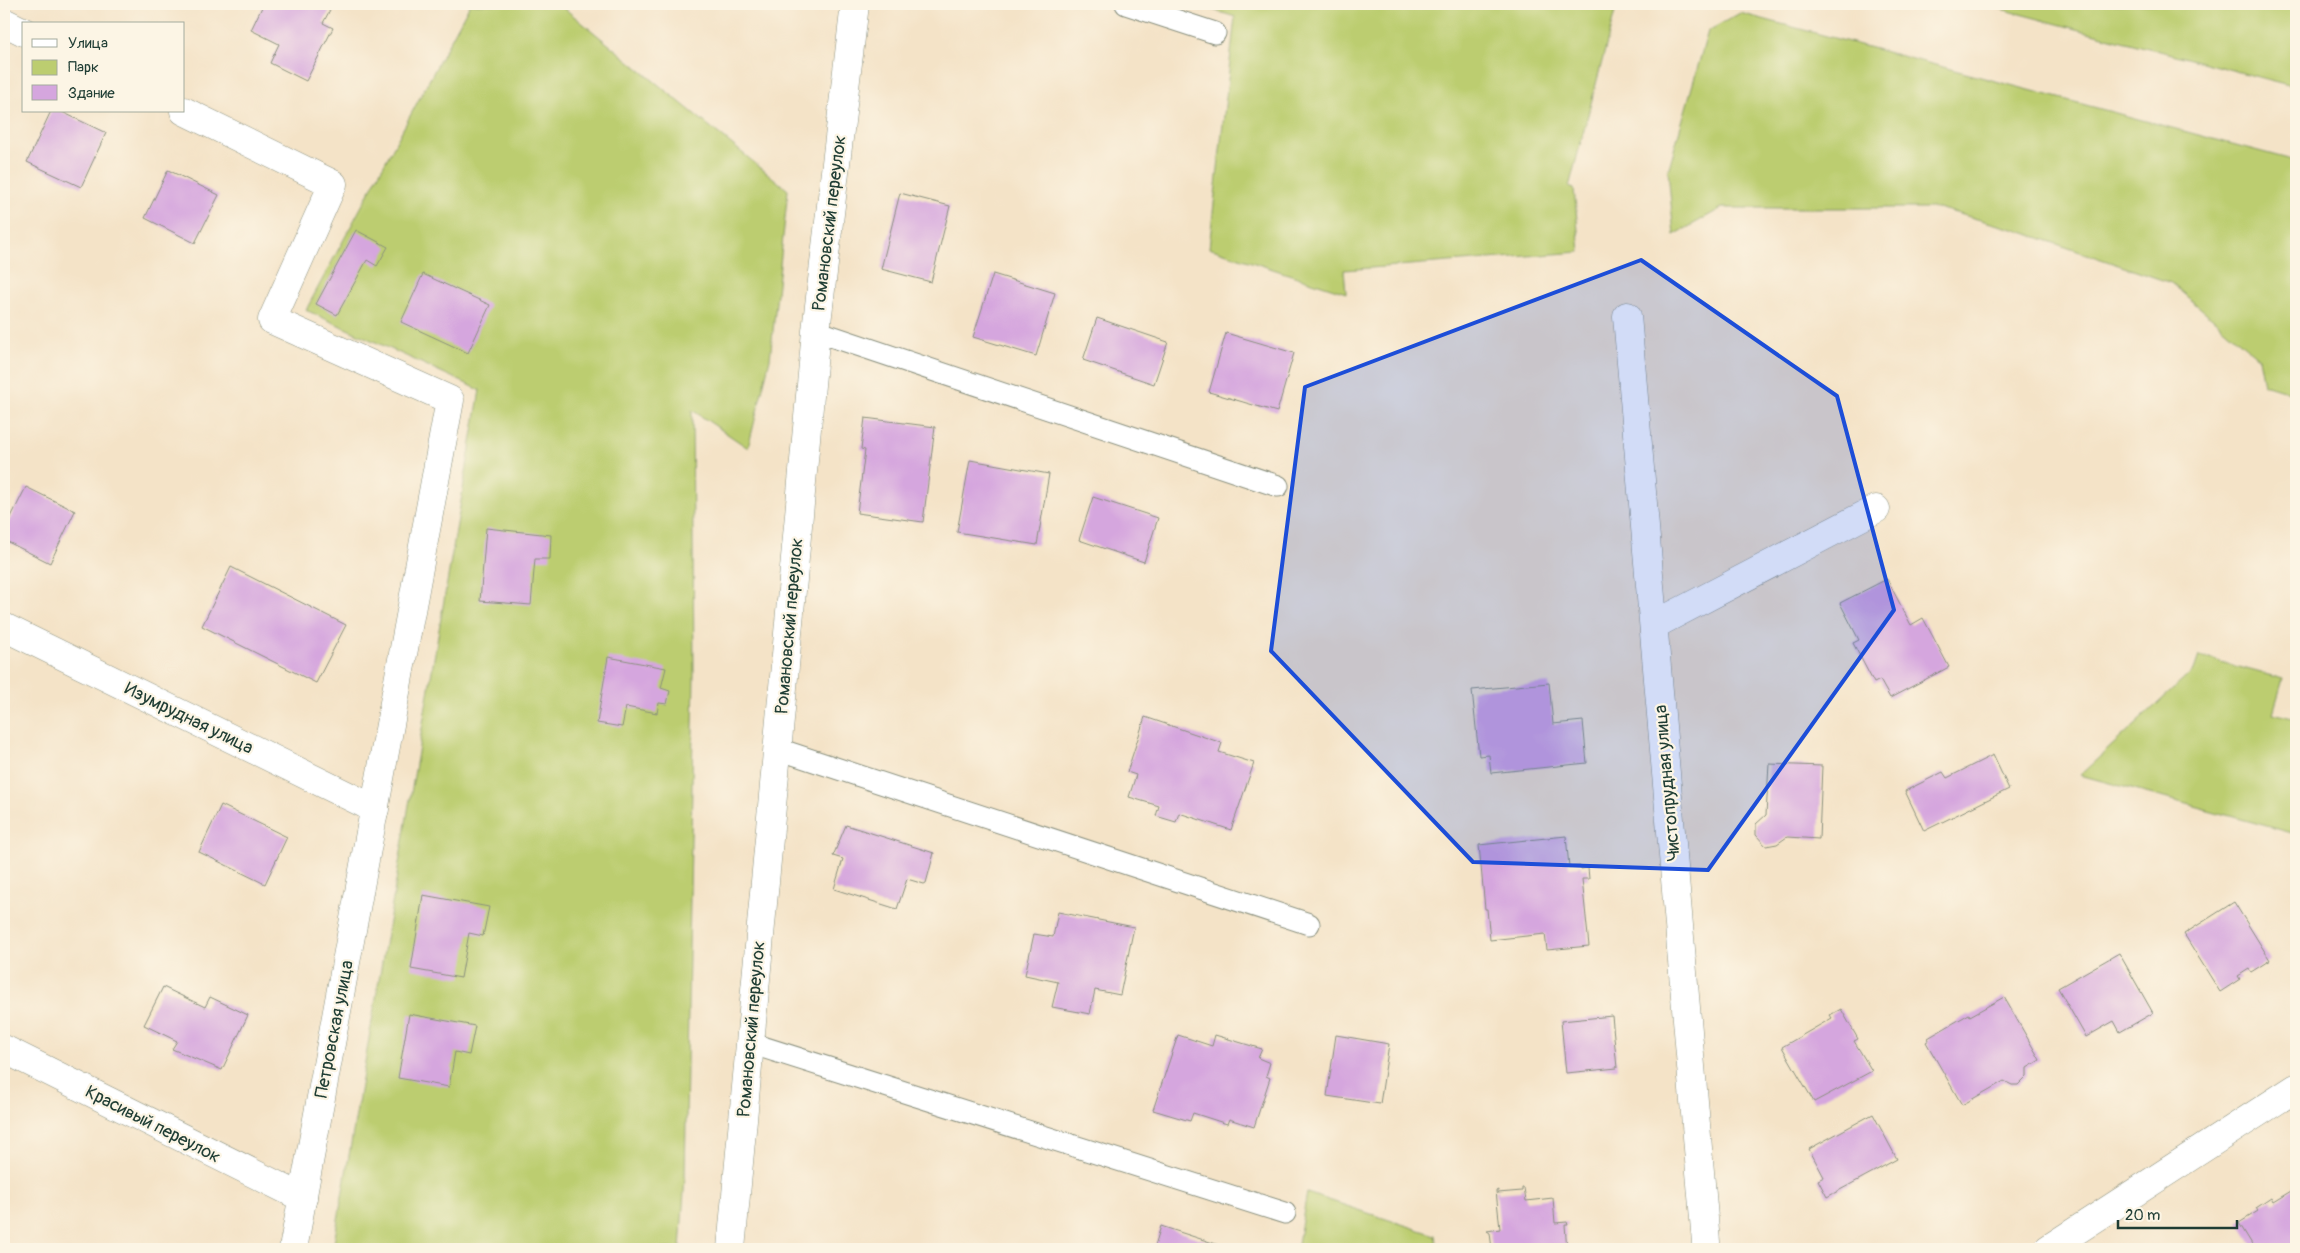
<svg xmlns="http://www.w3.org/2000/svg" width="2300" height="1253" font-family="Pangolin,sans-serif">
<style>
.green{fill:#bccd70;stroke:#6e8552}
.building{fill:#d5a6de}
.lines{fill:none;stroke-linecap:round;stroke-linejoin:round}
.service-casing{stroke:#8a907e;stroke-width:23}
.minor-casing{stroke:#8a907e;stroke-width:29}
.service{stroke:#fff;stroke-width:21}
.minor{stroke:#fff;stroke-width:28}
.marked{fill:#1d4ed8;fill-opacity:0.2;stroke:#1d4ed8;stroke-width:4;stroke-linejoin:round}
.labels{text-anchor:middle;stroke-width:4.5;stroke-linejoin:round;paint-order:stroke}
.street-label{font-size:18px;fill:#1f3d34;stroke:#fcf5e5}
</style>
<rect width="100%" height="100%" fill="#fcf5e5"/>
<filter id="ink" filterUnits="userSpaceOnUse"><feTurbulence type="fractalNoise" baseFrequency=".02" numOctaves="2"/><feDisplacementMap in="SourceGraphic" scale="10" xChannelSelector="R" yChannelSelector="G"/><feConvolveMatrix kernelMatrix="1 2 1 2 8 2 1 2 1" color-interpolation-filters="sRGB"/></filter>
<filter id="wash" filterUnits="userSpaceOnUse"><feTurbulence type="fractalNoise" baseFrequency=".0096" numOctaves="4" result="noise"/><feDisplacementMap in="SourceGraphic" scale="20" xChannelSelector="R" yChannelSelector="G"/><feGaussianBlur stdDeviation="1.12" result="paint"/><feColorMatrix in="noise" values="0 0 0 0 0 0 0 0 0 0 0 0 0 0 0 0 0 1.4 0 .05"/><feComposite in="paint" operator="in"/></filter>
<g filter="url(#wash)">
<rect width="100%" height="100%" fill="#f4e3c7"/>
<!-- green -->
<g class="green">
<path d="M470,4h89l229,186 -18,169 -22,89 -56,-38 2,263 -9,504 -5,72h-347l147,-859 -174,-80z"/>
<path d="M1195,4h422l-48,183 5,2 6,63 -236,18 2,23 -137,-45 26,-231z"/>
<path d="M1982,4h314v83z"/>
<path d="M1740,13l556,148v233l-32,-10 -5,-26 -88,-75 -155,-53 -78,-22h-216l-48,27 -6,-64 40,-140z"/>
<path d="M2199,656l84,23 -10,34 23,6v115l-216,-59 114,-105z"/>
<path d="M1307,1193l128,42 2,14h-140z"/>
</g>
<g id="blocks">
<!-- building -->
<g class="building">
<path d="M262,4h60l9,4 -8,15 10,5 -27,53 -36,-18 9,-19 -28,-14 11,-23 -2,-1z"/>
<path d="M51,111h9l46,22 -25,54 -54,-25z"/>
<path d="M168,170l51,25 -24,48 -50,-25z"/>
<path d="M900,193l50,13 -19,76 -50,-13z"/>
<path d="M356,230l32,17 -11,19 -10,-6 -30,55 -21,-11z"/>
<path d="M423,274l67,31 -22,48 -67,-31z"/>
<path d="M993,274l62,19 -19,63 -63,-19z"/>
<path d="M1097,318l71,24 -14,42 -71,-24z"/>
<path d="M1226,333l68,20 -17,59 -68,-20z"/>
<path d="M865,418l70,9 -12,95 -66,-9 8,-63 -4,-1z"/>
<path d="M970,460l79,14 -12,71 -80,-13z"/>
<path d="M26,487l49,24 -25,52 -46,-23v-9z"/>
<path d="M1093,497l65,21 -14,44 -65,-22z"/>
<path d="M486,528l65,7 -1,24h-15l-4,46 -51,-4z"/>
<path d="M231,567l115,58 -30,58 -114,-57z"/>
<path d="M1887,579l24,46 12,-7 26,49 -59,31 -10,-18 -6,3 -21,-40 6,-3 -19,-37z"/>
<path d="M608,657l58,11 -5,20 9,3 -3,13 -8,-1 -2,10 -31,-6 -4,20 -25,-4z"/>
<path d="M1549,683l4,41 30,-3 4,42 -96,10 -2,-18 -10,1 -7,-66z"/>
<path d="M1145,717l77,26 -3,9 35,11 -23,67 -52,-17 -3,9 -20,-6 3,-10 -30,-9 7,-22 -9,-3z"/>
<path d="M1993,755l16,34 -85,42 -19,-40 38,-19 4,6z"/>
<path d="M1769,764l53,2 -3,73 -32,-2 -10,7 -11,2 -10,-11v-11l10,-9z"/>
<path d="M221,805l66,32 -22,47 -66,-32z"/>
<path d="M846,825l88,28 -8,30 -2,1 -17,-5 -10,30 -63,-20 9,-30 -10,-3z"/>
<path d="M1566,836l3,31 12,-1v3l7,-1 1,11h-7l7,67 -42,4 -2,-16 -55,6 -3,-31h-2l-6,-64z"/>
<path d="M423,895l66,12 -6,29 -14,-3 -8,45 -50,-9z"/>
<path d="M2234,902l36,58 -19,12 -2,-3 -11,7 2,3 -20,13 -36,-58z"/>
<path d="M1058,912l76,15 -14,68 -25,-5 -5,24 -38,-7 6,-25 -33,-7 9,-41 19,3z"/>
<path d="M2119,953l34,60 -33,19 -6,-11 -28,16 -28,-49z"/>
<path d="M163,987l42,20 5,-10 38,18 -26,55 -50,-21 5,-8 -33,-16z"/>
<path d="M2004,997l36,63 -13,8v8l-9,9h-6l-8,-4 -42,24 -36,-63 3,-2 -1,-2 41,-24 1,2z"/>
<path d="M1841,1009l17,30 -4,2 18,30 -58,31 -32,-55 50,-29 -2,-3z"/>
<path d="M409,1014l66,12 -6,29 -14,-3 -6,35 -51,-9z"/>
<path d="M1612,1016l5,52 -51,5 -5,-52z"/>
<path d="M1178,1035l34,11 3,-11 47,14 -4,9 12,5 -4,13 4,2 -16,49 -25,-8 -2,5 -34,-11 -3,8 -37,-11z"/>
<path d="M1336,1035l53,9 -9,60 -53,-8z"/>
<path d="M1873,1114l24,45 -70,38 -9,-17 6,-3 -15,-28z"/>
<path d="M1522,1188h2l2,13 27,-3 2,25 12,-1 1,3h-3l2,24h-75l-2,-16 -3,-2 13,-2 -4,-38 2,-1v3l24,-2z"/>
<path d="M2296,1188v61h-41l-16,-26 19,-12 -2,-3 15,-10 2,4z"/>
<path d="M1161,1226l58,19 -2,4h-63z"/>
</g>
</g>
</g>
<g filter="url(#ink)">
<use href="#blocks" fill-opacity="0" stroke="#8a907e" stroke-width="1"/>
<g class="lines">
<!-- service casing -->
<g class="service-casing">
<g id="service">
<path d="M1126,4l89,29"/>
<path d="M816,331l462,155"/>
<path d="M778,749l531,175"/>
<path d="M750,1043l535,170"/>
</g>
</g>
<!-- minor casing -->
<g class="minor-casing">
<g id="minor">
<path d="M4,22l20,10"/>
<path d="M184,111l149,73 -61,136 178,80 -157,849"/>
<path d="M1627,316l79,926 -1,7"/>
<path d="M1654,625l222,-116"/>
<path d="M4,627l371,182"/>
<path d="M4,1049l299,149"/>
<path d="M731,1249l85,-918 39,-327"/>
<path d="M2048,1249l248,-161"/>
</g>
</g>
<!-- service -->
<use href="#service" class="service"/>
<!-- minor -->
<use href="#minor" class="minor"/>
</g>
</g>
<!-- marked area -->
<path class="marked" d="M1641,260l196,136 57,214 -186,260 -235,-8 -202,-211 34,-264z"/>
<g class="labels">
<!-- street labels -->
<g class="street-label">
<text transform="translate(829 223) rotate(-83)" y="6">Романовский переулок</text>
<text transform="translate(789 626) rotate(-85)" y="6">Романовский переулок</text>
<text transform="translate(189 718) rotate(26)" y="6">Изумрудная улица</text>
<text transform="translate(1667 783) rotate(-95)" y="6">Чистопрудная улица</text>
<text transform="translate(334 1029) rotate(-79)" y="6">Петровская улица</text>
<text transform="translate(751 1029) rotate(-85)" y="6">Романовский переулок</text>
<text transform="translate(153 1124) rotate(27)" y="6">Красивый переулок</text>
</g>
</g>
<!-- margin -->
<rect width="2300" height="1253" fill="none" stroke="#fcf5e5" stroke-width="20"/>
<!-- legend -->
<rect x="22" y="22" width="162" height="90" fill="#fcf5e5" stroke="#a4ab9e"/>
<rect x="32" y="39" width="25" height="8" fill="#ffffff" stroke="#a4ab9e"/>
<text x="68" y="48" font-size="15" fill="#1f3d34">Улица</text>
<rect x="32" y="60" width="25" height="15" fill="#bccd70" stroke="#a4ab9e"/>
<text x="68" y="72" font-size="15" fill="#1f3d34">Парк</text>
<rect x="32" y="85" width="25" height="15" fill="#d5a6de" stroke="#a4ab9e"/>
<text x="68" y="98" font-size="15" fill="#1f3d34">Здание</text>
<!-- scale -->
<path d="M2118 1220v8h119v-8" fill="none" stroke="#1f3d34" stroke-width="2.5"/>
<text x="2125" y="1220" font-size="15" fill="#1f3d34" stroke="#fcf5e5" stroke-width="4" paint-order="stroke">20 m</text>
</svg>
